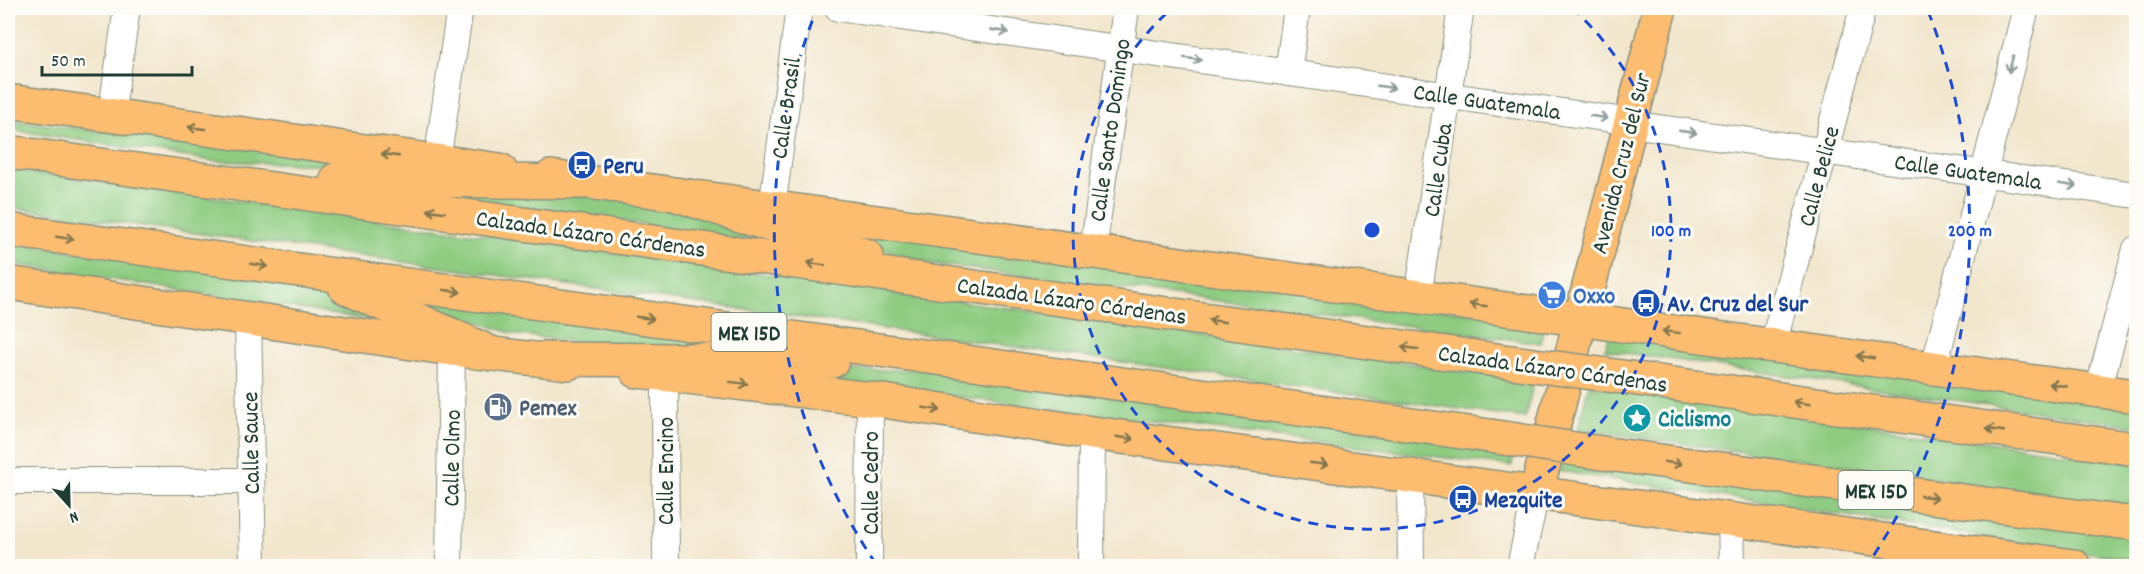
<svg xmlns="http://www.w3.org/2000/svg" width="2144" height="574" font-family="Dekko,sans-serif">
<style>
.green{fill:#8fcc82;stroke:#57845b;stroke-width:1.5}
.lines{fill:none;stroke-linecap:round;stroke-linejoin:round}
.minor-casing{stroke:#889280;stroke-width:28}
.major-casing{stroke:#889280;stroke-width:36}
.highway-casing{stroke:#889280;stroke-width:36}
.minor{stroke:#fff;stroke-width:26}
.major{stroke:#fcbd6f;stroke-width:33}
.highway{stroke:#fcbd6f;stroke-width:33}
.highway-bridge-casing{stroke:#889280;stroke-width:36;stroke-linecap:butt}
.highway-bridge{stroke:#fcbd6f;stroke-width:33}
.oneway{stroke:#8f9e9a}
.oneway2{stroke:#82774f}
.ring{fill:none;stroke:#1d4ed8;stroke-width:3;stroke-dasharray:10 8}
.labels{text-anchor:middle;stroke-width:6;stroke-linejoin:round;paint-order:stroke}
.shield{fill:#fdfcf7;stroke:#62766e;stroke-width:1.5}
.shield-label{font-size:22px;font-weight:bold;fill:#1f3d34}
.street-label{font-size:24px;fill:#1f3d34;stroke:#fdfcf7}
.transit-label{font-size:24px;font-weight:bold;fill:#164399;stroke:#fdfcf7;text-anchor:start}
.shop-label{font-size:24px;font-weight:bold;fill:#366cbe;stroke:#fdfcf7;text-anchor:start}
.service-label{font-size:24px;font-weight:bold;fill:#4e5e75;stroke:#fdfcf7;text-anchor:start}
.culture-label{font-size:24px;font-weight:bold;fill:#0d838f;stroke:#fdfcf7;text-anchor:start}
.centre{fill:#1d4ed8;stroke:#fdfcf7;stroke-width:3}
.ring-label{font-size:18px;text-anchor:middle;font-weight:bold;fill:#1d4ed8;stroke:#fdfcf7;stroke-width:6;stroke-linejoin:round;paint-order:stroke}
</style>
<rect width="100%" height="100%" fill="#fdfcf7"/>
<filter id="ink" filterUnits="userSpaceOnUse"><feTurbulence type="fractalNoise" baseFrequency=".0167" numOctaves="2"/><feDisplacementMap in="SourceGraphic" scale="12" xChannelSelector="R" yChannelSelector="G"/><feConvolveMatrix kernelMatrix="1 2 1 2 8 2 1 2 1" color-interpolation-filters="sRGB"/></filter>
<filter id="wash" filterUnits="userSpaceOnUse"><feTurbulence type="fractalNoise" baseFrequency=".008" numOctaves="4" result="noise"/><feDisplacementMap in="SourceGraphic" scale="24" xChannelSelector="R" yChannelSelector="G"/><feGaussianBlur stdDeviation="1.35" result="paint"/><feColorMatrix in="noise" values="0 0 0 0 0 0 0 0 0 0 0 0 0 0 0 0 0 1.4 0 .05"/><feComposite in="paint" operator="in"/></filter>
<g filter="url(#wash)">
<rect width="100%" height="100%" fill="#f2e6cc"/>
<!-- green -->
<g class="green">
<path d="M8,120l411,48 -206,-7 -205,-32z"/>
<path d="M8,169l1526,212 -9,37 -1517,-211z"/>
<path d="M404,188l263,12 148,51z"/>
<path d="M775,215l769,109 -3,19 -613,-80z"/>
<path d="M8,242l303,44 77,37 -367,-58 -13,-4z"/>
<path d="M380,289l402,57 -132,6 -136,-18z"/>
<path d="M1610,332l526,72v22l-531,-76z"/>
<path d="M971,369l544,84 -4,13 -759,-95z"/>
<path d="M1589,385l547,78v44l-558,-78z"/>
<path d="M1564,458l572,73v29l-577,-89z"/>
</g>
</g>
<g filter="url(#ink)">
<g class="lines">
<!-- minor casing -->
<g class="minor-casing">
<g id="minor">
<path d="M838,8l780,112 12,4 506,71"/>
<path d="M1288,73l9,-65"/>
<path d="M111,116l16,-108"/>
<path d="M437,161l23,-153"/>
<path d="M772,208l27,-200"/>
<path d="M1093,252l33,-244"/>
<path d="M1418,297l43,-289"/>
<path d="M248,319l5,247"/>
<path d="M1773,345l90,-337"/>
<path d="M1934,367l92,-359"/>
<path d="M665,375l1,191"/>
<path d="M2098,391l38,-142"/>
<path d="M1410,477l1,89"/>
<path d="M8,481h242"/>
<path d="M1731,520l1,46"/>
<path d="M449,566l3,-217"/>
<path d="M869,566l1,-167"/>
<path d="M1091,566l1,-133"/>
<path d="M1520,566l16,-72"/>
</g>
</g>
<!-- major casing -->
<g class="major-casing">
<g id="major">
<path d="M8,101l492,69"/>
<path d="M551,177l1585,219"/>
<path d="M8,283l444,66 116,14"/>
<path d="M637,371l233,28 222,34 982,133"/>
<path d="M1536,494l124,-486"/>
</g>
</g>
<!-- highway casing -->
<g class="highway-casing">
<g id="highway">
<path d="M8,152l1481,207"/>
<path d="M337,179l244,3"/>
<path d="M677,195l190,61"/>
<path d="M8,230l958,132 524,74"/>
<path d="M345,287l148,67"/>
<path d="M540,359l292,2"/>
<path d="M1630,378l506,71"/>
<path d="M1615,455l521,69"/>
</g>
</g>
<!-- minor -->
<use href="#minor" class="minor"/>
<!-- major -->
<use href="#major" class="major"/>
<!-- highway -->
<use href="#highway" class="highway"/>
<!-- highway-bridge casing -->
<g class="highway-bridge-casing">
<g id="highway-bridge">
<path d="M1489,359l141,19"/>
<path d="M1490,436l125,19"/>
</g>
</g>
<!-- highway-bridge -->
<use href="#highway-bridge" class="highway-bridge"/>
</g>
<!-- one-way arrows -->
<defs><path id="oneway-shaft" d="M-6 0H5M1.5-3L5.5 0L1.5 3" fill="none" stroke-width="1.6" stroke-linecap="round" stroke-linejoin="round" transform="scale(1.5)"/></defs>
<g class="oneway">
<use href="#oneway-shaft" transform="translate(1000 31) rotate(8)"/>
<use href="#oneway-shaft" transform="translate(1193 59) rotate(8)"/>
<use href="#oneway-shaft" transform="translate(2011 64) rotate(105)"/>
<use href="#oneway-shaft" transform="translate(1386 87) rotate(8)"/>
<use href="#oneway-shaft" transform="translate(1599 117) rotate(8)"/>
<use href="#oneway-shaft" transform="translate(1688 132) rotate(8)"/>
<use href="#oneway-shaft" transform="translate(2068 185) rotate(8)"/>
</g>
<g class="oneway2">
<use href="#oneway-shaft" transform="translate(197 128) rotate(-172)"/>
<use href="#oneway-shaft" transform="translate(390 155) rotate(-172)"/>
<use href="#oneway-shaft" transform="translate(436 211) rotate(-172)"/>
<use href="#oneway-shaft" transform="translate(65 238) rotate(8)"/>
<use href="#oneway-shaft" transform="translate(816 264) rotate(-172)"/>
<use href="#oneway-shaft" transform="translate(259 265) rotate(8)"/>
<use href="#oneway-shaft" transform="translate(452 291) rotate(8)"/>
<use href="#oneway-shaft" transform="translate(1478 305) rotate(-172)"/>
<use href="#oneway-shaft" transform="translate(645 318) rotate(8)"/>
<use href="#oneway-shaft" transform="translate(1217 321) rotate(-172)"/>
<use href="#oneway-shaft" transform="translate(1671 332) rotate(-173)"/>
<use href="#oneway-shaft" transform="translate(1410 348) rotate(-172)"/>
<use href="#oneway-shaft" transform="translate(1865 357) rotate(-172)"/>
<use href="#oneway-shaft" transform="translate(739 383) rotate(7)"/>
<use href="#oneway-shaft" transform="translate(2058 385) rotate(-172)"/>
<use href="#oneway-shaft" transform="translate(1802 403) rotate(-172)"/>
<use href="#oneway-shaft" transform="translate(932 409) rotate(9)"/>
<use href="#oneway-shaft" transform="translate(1995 430) rotate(-172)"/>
<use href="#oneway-shaft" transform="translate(1125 438) rotate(8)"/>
<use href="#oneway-shaft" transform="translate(1673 463) rotate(8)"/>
<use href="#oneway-shaft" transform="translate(1319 464) rotate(8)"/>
<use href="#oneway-shaft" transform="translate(1929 497) rotate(8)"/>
</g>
</g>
<!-- distance rings -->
<g class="ring">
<path d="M1572 8A299 299 0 1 1 1172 8"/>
<path d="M876 564A598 598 0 0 1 816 11M1928 11A598 598 0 0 1 1868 564"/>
</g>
<!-- icons -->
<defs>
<g id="bus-disc" transform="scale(1.5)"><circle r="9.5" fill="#1a4fb4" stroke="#fdfcf7"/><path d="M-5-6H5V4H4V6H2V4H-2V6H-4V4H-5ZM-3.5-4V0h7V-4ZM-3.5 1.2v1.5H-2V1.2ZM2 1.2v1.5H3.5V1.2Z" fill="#fff"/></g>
<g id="supermarket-disc" transform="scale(1.5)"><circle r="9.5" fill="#3f7fe0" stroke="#fdfcf7"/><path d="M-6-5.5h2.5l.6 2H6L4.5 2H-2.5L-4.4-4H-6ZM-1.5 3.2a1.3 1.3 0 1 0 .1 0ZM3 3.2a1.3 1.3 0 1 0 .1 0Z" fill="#fff"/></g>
<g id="fuel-disc" transform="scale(1.5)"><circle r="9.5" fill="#5c6f8a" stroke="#fdfcf7"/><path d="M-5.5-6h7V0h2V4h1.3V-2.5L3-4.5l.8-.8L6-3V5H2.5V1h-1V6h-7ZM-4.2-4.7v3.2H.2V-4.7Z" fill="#fff"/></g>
<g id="sight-disc" transform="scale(1.5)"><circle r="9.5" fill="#0f9aa8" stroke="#fdfcf7"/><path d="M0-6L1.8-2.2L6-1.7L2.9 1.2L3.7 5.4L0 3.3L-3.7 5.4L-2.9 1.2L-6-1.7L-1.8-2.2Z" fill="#fff"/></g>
</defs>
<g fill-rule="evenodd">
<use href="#bus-disc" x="582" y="165"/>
<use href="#supermarket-disc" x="1552" y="295"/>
<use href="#bus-disc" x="1646" y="303"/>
<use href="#fuel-disc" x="498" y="407"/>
<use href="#sight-disc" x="1637" y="418"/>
<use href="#bus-disc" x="1463" y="499"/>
</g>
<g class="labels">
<!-- shield labels -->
<g class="shield">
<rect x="711.5" y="313" width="75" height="38" rx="4.5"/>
<rect x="1838.5" y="471" width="75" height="38" rx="4.5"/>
</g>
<g class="shield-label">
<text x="749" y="340">MEX 15D</text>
<text x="1876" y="498">MEX 15D</text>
</g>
<!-- street labels -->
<g class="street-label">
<text transform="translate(1487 101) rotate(8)" y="8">Calle Guatemala</text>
<text transform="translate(785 108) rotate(-82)" y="8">Calle Brasil</text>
<text transform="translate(1109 130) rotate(-82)" y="8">Calle Santo Domingo</text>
<text transform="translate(1620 163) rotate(-76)" y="8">Avenida Cruz del Sur</text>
<text transform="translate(1437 170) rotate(-82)" y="8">Calle Cuba</text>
<text transform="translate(1968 171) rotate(8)" y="8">Calle Guatemala</text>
<text transform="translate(1818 176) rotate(-75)" y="8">Calle Belice</text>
<text transform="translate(591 233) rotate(8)" y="8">Calzada Lázaro Cárdenas</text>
<text transform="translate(1072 300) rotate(8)" y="8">Calzada Lázaro Cárdenas</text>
<text transform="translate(1553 368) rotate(8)" y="8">Calzada Lázaro Cárdenas</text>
<text transform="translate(250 443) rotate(-91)" y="8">Calle Sauce</text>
<text transform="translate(451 458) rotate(-89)" y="8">Calle Olmo</text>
<text transform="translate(665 471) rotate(-90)" y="8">Calle Encino</text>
<text transform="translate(870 483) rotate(-90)" y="8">Calle Cedro</text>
</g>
<!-- transit labels -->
<g class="transit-label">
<text x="603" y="173">Peru</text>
<text x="1667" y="311">Av. Cruz del Sur</text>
<text x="1484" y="507">Mezquite</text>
</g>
<!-- shop labels -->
<g class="shop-label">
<text x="1573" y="303">Oxxo</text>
</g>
<!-- service labels -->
<g class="service-label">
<text x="519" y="415">Pemex</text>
</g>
<!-- culture labels -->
<g class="culture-label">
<text x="1658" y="426">Ciclismo</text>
</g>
</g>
<circle cx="1372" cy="230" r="9" class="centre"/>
<g class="ring-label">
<text x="1671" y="236">100 m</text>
<text x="1970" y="236">200 m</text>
</g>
<!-- margin -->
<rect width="2144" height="574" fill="none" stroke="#fdfcf7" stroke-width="30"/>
<!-- north arrow -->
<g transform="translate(69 505) rotate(158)" stroke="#fdfcf7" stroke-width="4.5" paint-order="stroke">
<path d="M0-4.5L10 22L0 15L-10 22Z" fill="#1f3d34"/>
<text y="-9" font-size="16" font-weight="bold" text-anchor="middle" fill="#1f3d34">N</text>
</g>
<!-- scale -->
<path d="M42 66v9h150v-9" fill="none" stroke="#1f3d34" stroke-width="3"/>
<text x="51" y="66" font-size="18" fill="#1f3d34" stroke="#fdfcf7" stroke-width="4.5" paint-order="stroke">50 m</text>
</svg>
